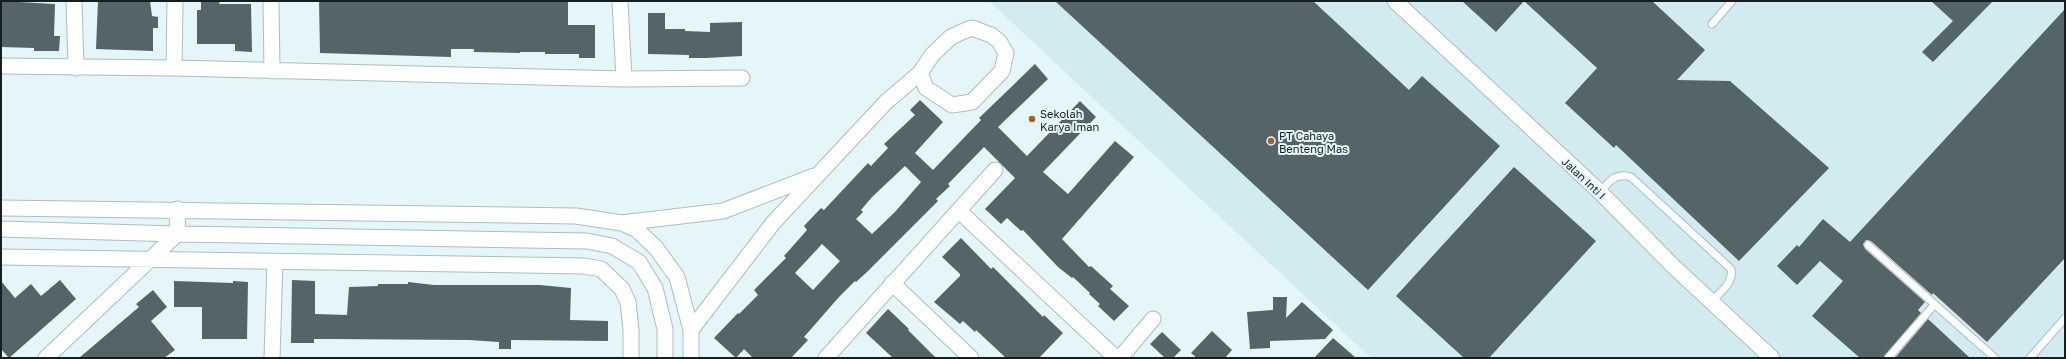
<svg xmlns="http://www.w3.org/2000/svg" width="2066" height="359" viewBox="0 0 2066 359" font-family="'Golos Text',sans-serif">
  <rect width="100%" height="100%" fill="#e5f6fa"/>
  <path fill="#d1ebf0" d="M989,1H2065V358H1371Z"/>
  <path fill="#556467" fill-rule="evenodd" d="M1,1L55,4L54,36H60L59,51H34V48L1,47Z
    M98,1H150L152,16L158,17V28H153V51L96,49Z
    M201,1H220L219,4H251L252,52L235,51V44H197V10H201Z
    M319,1H568V25H595V58H579V54H545V52H520V53L474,52V49H451V57L320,53Z
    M1055,1H1313L1409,90L1422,76L1500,146L1368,290Z
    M1462,1H1652L1705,50L1677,80L1730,81L1829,168L1739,261L1616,145L1614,148L1565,103L1597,68L1524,1L1496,32Z
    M1931,1H1993L1933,62L1922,52L1953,21Z
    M2065,9V258L1987,342L1933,293L1932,295L1871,241L1866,240L1863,244L1865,249L1925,302L1918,310L1921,313L1883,358H1860L1812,316L1843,281L1820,261L1797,285L1777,266L1797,245L1799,247L1823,219L1850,242Z
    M648,13H665V29H685V31L710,32V23L742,22V56L706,58H689V55L648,54Z
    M1035,64L1048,79L998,127L1027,156L1080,101L1096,117L1043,172L1068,194L1115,141L1134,157L1062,239L1089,267L1091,266L1113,286L1110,289L1129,306L1114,321L1098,306L1100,304L1089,294L1090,293L1073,277L1072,278L1058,267L1023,230L1021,231L1007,218L1001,224L985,209L1015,178L984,147L948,184L950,186L936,199L938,201L867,272L856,282L855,281L839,297L804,337L808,340L791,358H753L744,349L736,358L714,338L738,313L739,314L758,295L754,290L786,258L784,256L807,230L804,226L821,208L824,210L868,163L871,166L888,148L884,144L915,115L910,110L920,100L943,122L915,153L933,170L981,120L979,118ZM905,166L921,182L895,212L872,234L856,219L863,212L861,210L872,197ZM822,244L840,261L813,290L795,273Z
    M1514,167L1596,241L1489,358H1464L1396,296Z
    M961,238L991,269L993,267L1043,317L1044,315L1063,333L1039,358H1006L976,330L975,332L963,321L960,324L934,302L960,276V274L942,257Z
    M60,280L76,299L9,358L1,349V281L15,298L31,284L41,296Z
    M292,280L315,281V314L347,315L349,287L378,286V284H408V282L434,285H540L571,288L570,320L608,321V341L511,340V349H499V342L469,340L330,339H314V343H291Z
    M174,281L233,283V281L248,282L247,339H202V307H174Z
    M153,290L167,307L151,321L175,350L164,358H79L139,307L136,304Z
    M1273,297H1287L1286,318L1302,302L1333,330L1325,339L1270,341V348L1250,349L1247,312L1273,310Z
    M888,309L909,329L908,330L936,358H893L866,333Z
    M1928,319L1970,358H1895Z
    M1212,331L1232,350L1225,358H1197L1191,353Z
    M1162,332L1181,350L1173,358H1165L1150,344Z
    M1333,338L1356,358H1314Z"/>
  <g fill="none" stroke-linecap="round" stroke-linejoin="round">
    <defs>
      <path id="lane" d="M1712,24L1732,1
        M1600,192C1609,182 1615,172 1631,177L1731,269C1734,283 1720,292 1711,302
        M1868,245L1995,358
        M1888,358L1934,305
        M2030,358L2065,318"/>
      <path id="street" d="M74,1L76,68
        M271,1L272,71
        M620,1L624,79
        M1395,1L1600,192L1673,266L1772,358
        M1,66L174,68L624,79L742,78
        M174,68L175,1
        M1,208L576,216L622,223L637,230L656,248L677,277L691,330V358
        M959,211L1116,358
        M622,223L723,211L814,176
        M1,229L177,234L587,241L612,246L639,262L655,288L665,329V358
        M1,257L584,266L601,269L622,289L628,302L631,330V358
        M892,283L971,358
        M691,330L773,223L886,102L920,73L932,55L951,37L964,31L972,28L991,35L999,41L1006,53L1002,71L972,102L952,105L926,88L920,73
        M46,358L177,234L178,209
        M272,358L275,262
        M826,358L995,170
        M1120,358L1153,319"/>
    </defs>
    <use href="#lane" stroke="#acbdc0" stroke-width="9"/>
    <use href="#street" stroke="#acbdc0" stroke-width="17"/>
    <use href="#lane" stroke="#fff" stroke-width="7"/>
    <use href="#street" stroke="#fff" stroke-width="15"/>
  </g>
  <g fill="#a06228" stroke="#e5f6fa" stroke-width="1.5">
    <circle cx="1032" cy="119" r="4"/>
    <circle cx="1271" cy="141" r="4"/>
  </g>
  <g text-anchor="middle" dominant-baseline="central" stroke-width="4" stroke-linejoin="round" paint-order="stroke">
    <g font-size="11" fill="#181e20" stroke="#e5f6fa" text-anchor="start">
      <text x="1040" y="113">Sekolah<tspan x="1040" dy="13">Karya Iman</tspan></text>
      <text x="1279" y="135">PT Cahaya<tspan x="1279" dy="13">Benteng Mas</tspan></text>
    </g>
    <g font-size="11" fill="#181e20" stroke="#e5f6fa">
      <text transform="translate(1584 178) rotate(43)">Jalan Inti I</text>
    </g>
  </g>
  <rect width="2066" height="359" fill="none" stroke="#181e20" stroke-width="4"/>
</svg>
